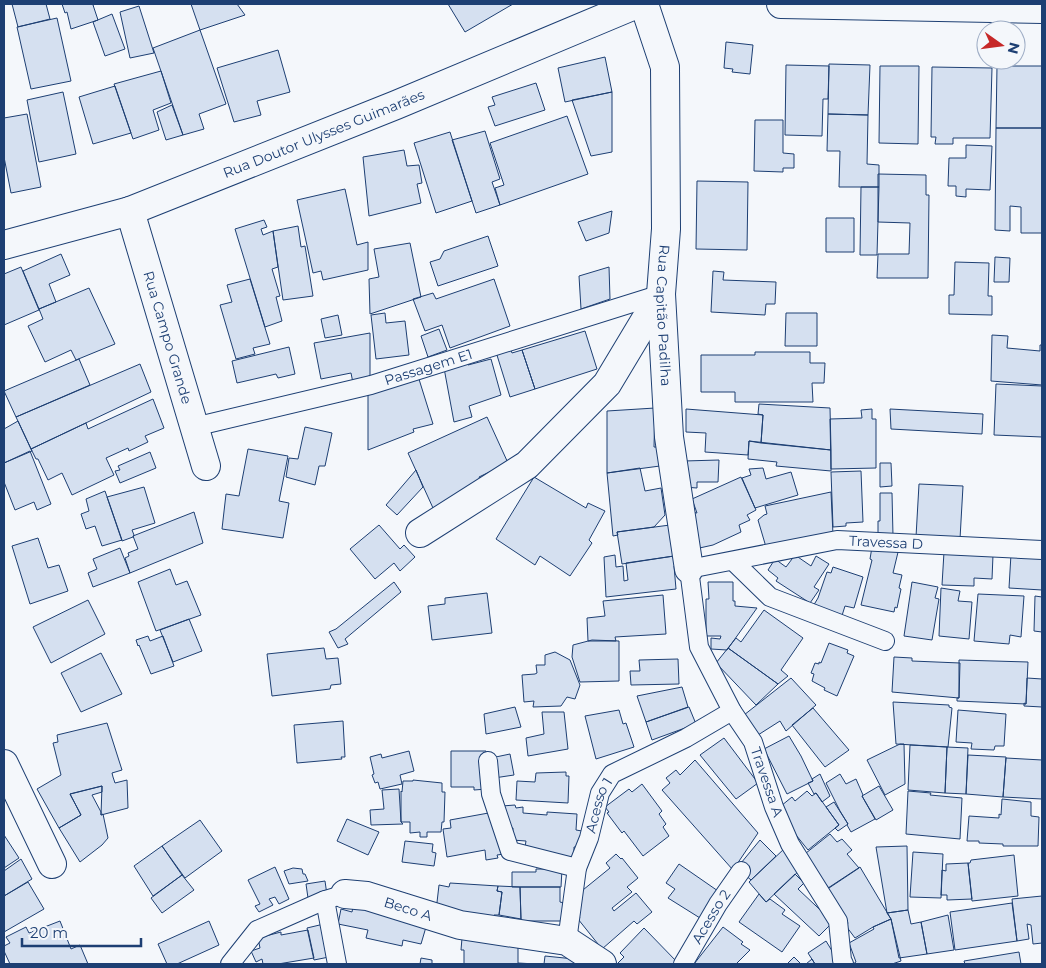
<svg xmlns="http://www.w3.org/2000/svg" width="1046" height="968" viewBox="0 0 1046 968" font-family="Montserrat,sans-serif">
  <rect width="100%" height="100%" fill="#f4f7fb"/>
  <path fill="#d5e0f0" stroke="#1d3f73" d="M12,4H46L50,19L18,27Z
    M62,4H96L93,5L98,20L71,29L67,12L65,13Z
    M191,4H237L245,15L200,30Z
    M448,4H513L465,32Z
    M139,6L154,53L130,58L120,12Z
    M112,14L125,49L105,56L93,22Z
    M57,18L71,81L31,89L17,27Z
    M200,30L226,104L199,114L204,129L183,135L153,48Z
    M726,42L753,45L750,74L732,72L733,69L724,68Z
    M278,50L290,92L257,101L261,115L234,122L217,68Z
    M605,57L612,92L565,102L558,68Z
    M829,64L870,65L868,115L828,114Z
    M786,65L829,66L828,99H823L822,136L785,135Z
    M880,66H919L918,144L879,143Z
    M997,66H1042V128H996Z
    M932,67L992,68L990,138H953V144H935L936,137H931Z
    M161,71L171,103L153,110L159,130L133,139L114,84Z
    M536,83L545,110L495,126L488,107L495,105L492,97Z
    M115,86L131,133L93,144L79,97Z
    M63,92L76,154L39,162L27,100Z
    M612,92V152L591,156L572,100Z
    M172,105L183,135L166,140L157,112Z
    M27,114L41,187L11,193L4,157V118Z
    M828,114L868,115L867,164L879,165V187H839L840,151H827Z
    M567,116L588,174L500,205L495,188L504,185L490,143Z
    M755,120H783V153L794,154V168H783V172L754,171Z
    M996,128H1042V233H1021V207L1010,206V231L995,230Z
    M485,131L500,179L492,182L500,205L476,213L452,140Z
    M450,132L472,201L436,213L414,143Z
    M966,145L992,146L990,190L966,189V197L956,196V186H948L949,158H966Z
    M404,150L407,166L419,165L422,183L417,184L421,203L369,216L363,157Z
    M878,174L926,175V195H929L928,278H877L878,254H909L910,223L878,222Z
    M697,181L748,182L747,250L696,249Z
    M861,187H879L877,255H860Z
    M345,189L357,245L368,242V270L323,280L321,271L313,273L297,200Z
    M612,211L609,233L586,241L578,222Z
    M826,218H854V252H826Z
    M264,220L267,227L261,229L263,235L273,231L278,267L272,269L280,296L276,297L282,321L265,327L235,229Z
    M298,226L301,247L305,246L313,296L283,300L273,231Z
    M488,236L498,266L438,286L430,262L440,259L444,251Z
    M410,243L421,297L370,314L369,279L379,277L374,249Z
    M61,254L70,275L49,284L56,302L39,309L23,271Z
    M995,257L1010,258L1009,282H994Z
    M955,262L989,263L988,296H992V315L949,314V295H954Z
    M21,267L39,310L4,325V274Z
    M609,267L610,299L581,309L579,276Z
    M713,271L724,272L723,280L776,282L775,304H766L765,315L711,312Z
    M250,279L270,344L253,348L255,354L236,359L220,305L232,302L227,285Z
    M494,279L510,326L450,348L442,325L425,331L413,299L433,293L436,299Z
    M89,288L115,344L76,360L71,350L45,362L28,326L43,319L39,309Z
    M385,313L386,323L405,321L409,355L376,359L371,315Z
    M786,313H817V346H785Z
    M338,315L342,335L325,338L321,319Z
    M439,329L447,350L428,357L421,336Z
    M585,331L597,369L535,389L522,350Z
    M370,333V379L353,383L351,373L321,379L314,343Z
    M992,335L1008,336L1007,348L1040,351V345H1042V385L991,381Z
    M289,347L295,374L278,378L276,374L237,383L232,361Z
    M510,348L512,353L522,350L535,389L510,397L496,352Z
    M755,352H810V363H825L824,383H812L813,402H735V392H701V355H755Z
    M79,359L90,385L16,417L4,391Z
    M491,359L501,395L469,406L472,417L454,422L444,368L467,361L468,365Z
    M140,364L151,392L31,449L16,417Z
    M418,376L433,424L413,429L414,432L368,450V392Z
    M996,384L1042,386V437L994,435Z
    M153,399L164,428L145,436L148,442L129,451L128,448L106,458L114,475L72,495L62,473L48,480L38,459H36L31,449L86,423L88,429Z
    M759,404L830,408L831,450L761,443L763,415L758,414Z
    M655,408L654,447H658L660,466L607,473V411Z
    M686,409L763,415L761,443L749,441L748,455L705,452L706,433L686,432Z
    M872,409V419H876V468L831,469L830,419L862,418L861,410Z
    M890,409L983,414L982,434L891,429Z
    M487,417L508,463L479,477L483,485L433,508L408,453Z
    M18,421L32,451L4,463V429Z
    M305,427L332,433L325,466H319L315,485L286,477L289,458L298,459Z
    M749,441L831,450V471L776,466L777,462L748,459Z
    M248,449L288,456L279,501L289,503L283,538L222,529L226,494L239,496Z
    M30,451L51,504L37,510L34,502L15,510L4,482V463Z
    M150,452L156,468L120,483L115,471L120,470L118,466Z
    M719,460L718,482H697V488L684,487V461Z
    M880,463H891L892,486L880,487Z
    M640,468L645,491L661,488L665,515L654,527L617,532L618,535L613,536L607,473Z
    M763,468L766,479L791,472L798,495L755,508L742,478L751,475L749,469Z
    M416,470L423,487L397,515L386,505Z
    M861,471L863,522L846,523V526L833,527L831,472Z
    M534,477L586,508L588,503L605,511L589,540L592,543L570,576L540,556L535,565L496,539Z
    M741,477L756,510L747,515L750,520L739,525L741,532L713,545L695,549L690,512L697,513L692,499Z
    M919,484L963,486L960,539L916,537Z
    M144,487L155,523L132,530L134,535L133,537L122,541L107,497Z
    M105,491L122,540L102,546L95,526L86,529L81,514L89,511L86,499Z
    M831,492L833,535L766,547L758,520L764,515L767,514L765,506Z
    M880,493H892L893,536H878V521H880Z
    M194,512L203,543L130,573L125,558L129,556L128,553L138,549L133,536Z
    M379,525L400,549L404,545L415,557L400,571L394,563L375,579L350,549Z
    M670,525L674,556L622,564L617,532Z
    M38,538L48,568L59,565L68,591L30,604L12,546Z
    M872,547L899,548L893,573L902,575L899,588L901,589L897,608L895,607L894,612L861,605L872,560L870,559Z
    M120,548L130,573L93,587L88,573L97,569L93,559Z
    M944,552L993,555L992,579L974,578V586L942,585Z
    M1011,554L1042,556V590L1009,588Z
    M615,555L616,567L623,566L624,581L628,580L626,563L674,556L682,566H674L676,589L606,597L604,557Z
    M795,555L811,566L816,556L829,564L814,587L819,590L810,603L776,581L778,578L768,570L775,559L786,567Z
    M833,567L863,577L854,608L845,606L840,622L812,608L818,598L827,572L831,573Z
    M170,569L176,585L187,581L201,615L156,631L138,582Z
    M394,582L401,592L345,639L348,644L338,648L329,632L336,629Z
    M708,582H733V601H735V606L757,608L727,650L711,649V638L720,639L721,636H706V599H709Z
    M912,582L938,587L935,598L939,599L932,640L904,636Z
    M941,588L960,591L958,601L972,602L969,639L939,636Z
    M487,593L492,633L432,640L428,606L445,604V598Z
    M978,594L1024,596L1021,637L1010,635L1009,644L974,641Z
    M663,595L666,634L615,637L616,641H588L587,618L605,616L603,601Z
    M1035,596L1042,597V632L1034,631Z
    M88,600L105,634L51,663L33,627Z
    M764,610L803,638L781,670L788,676L778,684L728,648L736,638L741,642Z
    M189,619L202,651L173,662L160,630Z
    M148,636L150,641L163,636L174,666L151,674L139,645L138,646L136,640Z
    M592,640L619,641V681L580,682L572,657L573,645Z
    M829,643L848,650L847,653L854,656L837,696L824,690L825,688L812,681L814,674L811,673L815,663L819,664V662L821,663Z
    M324,648L326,659L338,658L341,684L331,685L330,689L272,696L267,654Z
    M728,648L778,684L756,705L716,663Z
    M555,652L570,660L580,685L575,699L567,697L561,706L533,707L534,701L524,702L522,675L535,674L537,673L536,665H545V655Z
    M101,653L122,694L81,712L61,673Z
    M894,657L912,658V661L960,663L959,698L892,692Z
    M678,659L679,684L631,685L630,671H640L639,660Z
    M959,660L1028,662L1026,704L957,701V698H959Z
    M791,678L816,705L786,731L780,721L758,735L744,715Z
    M1027,678L1042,679V707L1024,706V703L1026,704Z
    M682,687L688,707L646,722L637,696Z
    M893,702L949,705V707L952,708L948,747L896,744Z
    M515,707L521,727L486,734L484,714Z
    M689,707L696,724L652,740L646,722Z
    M813,708L849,750L825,767L792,725Z
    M619,710L623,724L626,723L634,747L596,759L585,716Z
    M958,710L1006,714L1004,746H995L994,750L971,749L972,743L956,742Z
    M542,712H564L568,749L528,756L526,738L544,734Z
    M343,721L345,757H341L342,759L297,763L294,725Z
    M107,723L122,770L112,773L113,777L115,783L127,780L128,808L101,815L102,786L70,794L81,815L59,828L37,789L61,775L53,743L58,742L57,735Z
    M789,736L801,756L813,781L787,794L764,749Z
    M724,738L758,783L736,799L700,755Z
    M900,744H904L905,784L885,795L867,760Z
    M910,745L947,747L945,793L908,790Z
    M947,747L968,748L966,794L945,793Z
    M409,751L414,771L400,775L402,784L380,789L378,782L375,783L372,775L374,774L370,757L381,754L382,758Z
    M451,751H486L487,789L474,790V787H451Z
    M510,754L514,775L494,778L491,758Z
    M968,755L1006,757L1003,797L966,794Z
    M1006,758L1042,760V799L1003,797Z
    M695,760L758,833L733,870L662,790L670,783L666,778L676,770L680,775Z
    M566,772V776H569L568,803L516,800L517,781L535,782L536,773Z
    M820,774L830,796L822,802L816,793L814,794L808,783L813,781L812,779Z
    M840,774L846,784L856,779L863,795L862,796L875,819L851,832L847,825L848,824L840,811L826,783Z
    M413,780L442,783V792H445L444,822H442L441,832H427V837H420V832L410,833V822H401V791L402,792L403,781H413Z
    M642,784L662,811L659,814L666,824L663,827L669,836L643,856L624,831L622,833L607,813L609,812L605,807L629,789L632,792Z
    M102,786V792L92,795L101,812V815L103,814L108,838L102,845L80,862L59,828L81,815L70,794Z
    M879,786L893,810L876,820L862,796Z
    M399,789L401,822L403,824L371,825L370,810L384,809L382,790Z
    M807,791L812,796L816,793L839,825L808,850L776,810L792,797L795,801Z
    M908,791L931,793L930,795L962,798L960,839L906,834Z
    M1002,799L1031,802V816L1039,817L1038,846H1003V844L979,843V841H967L969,816L999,818V814L1001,815Z
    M834,802L848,824L838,831L835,828L839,825L826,807Z
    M515,805L516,808L523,807V813L547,815V812L577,814L576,830L582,831L580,847H574V857L524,853L526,841L512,840L513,828H506L502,806Z
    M494,812L504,854L497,855L498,858L486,860L485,850L447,857L443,829L451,828L450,820Z
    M347,819L379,832L368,855L337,841Z
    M200,820L222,851L185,878L162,846Z
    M830,834L837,842L842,839L852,850L847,854L859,868L829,888L801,857Z
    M4,835L19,858L4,868Z
    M760,840L776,856L751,880L744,874L741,863Z
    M405,841L433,844L432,852L436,853L434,866L402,862Z
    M162,846L182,875L153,896L134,866Z
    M907,846L908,910L887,913L876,847Z
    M785,848L802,868L766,902L749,882Z
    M913,852L943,854L941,898L910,897Z
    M616,854L621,859L622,858L638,878L627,887L632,892L612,908L614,911L636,893L652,912L637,924L634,921L602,949L578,919L580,918L572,907L582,900L578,894L610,868L606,863Z
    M1014,855L1018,896L972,901L968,863H970L971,860Z
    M21,859L32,879L4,896V871Z
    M968,863L972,899L947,900V895H941L942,870L946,871V864Z
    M679,864L718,891L700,918L668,898L675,889L666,883Z
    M275,867L289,899L279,904L275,897L269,899L273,905L259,912L255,906L260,904L248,880Z
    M860,867L891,919L873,927L855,938L846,926L848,923L825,890Z
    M293,868L302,869L303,874H305L308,881L289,884L284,871Z
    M536,869H562L561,887H512V872H536Z
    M795,874L804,883L798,889L833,922L819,936L774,894Z
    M182,875L194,890L162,913L151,898Z
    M325,881L327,895L308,898L306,884Z
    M28,882L44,909L4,932V896Z
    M450,883L498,886L497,891L502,892L499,915H494L495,917L436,911L439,885L449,887Z
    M498,886L520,887L521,919L499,915L502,892L497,891Z
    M520,887H560V902L568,904L567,921H521Z
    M759,894L766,902L770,899L785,910L782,914L800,926L782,952L739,922Z
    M1042,896V943L1033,944L1031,925L1027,924L1029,939L1017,941L1012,899Z
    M354,902L426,927L421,944L403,940L402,946L366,938L368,930L338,924L341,909L352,912Z
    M1012,903L1017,941L955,950L950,912Z
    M908,910L911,924L921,922L927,954L899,958L891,919L887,913Z
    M948,915L954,950L927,954L921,922Z
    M891,919L901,961L892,964H853L856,962L849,943L874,929L873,927Z
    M60,921L71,949L80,945L88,964H10L4,951V946L10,943L6,937L26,927L29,933Z
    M209,921L219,945L177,964H167L158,944Z
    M328,923L334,956L314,960L307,928Z
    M723,927L743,942L741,944L750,950L736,964H694Z
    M644,928L678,963L677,964H617L624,957L620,953Z
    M308,930L314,958L278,964H263L262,959L256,962L251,951L260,948L258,938L281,932V935Z
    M462,938L518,940V963L536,964H464V950H461Z
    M826,941L840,964H815L808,953Z
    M1019,952L1021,964H965L964,961Z
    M545,956L584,960L585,964H544Z
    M794,957L801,964H787Z
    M421,958L432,960V964H420Z
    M812,959L815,964H806Z"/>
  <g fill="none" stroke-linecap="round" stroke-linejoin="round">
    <defs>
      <g id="lane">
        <path id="s1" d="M194,427L371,385L661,294"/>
        <path d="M733,561L770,597L885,641"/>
        <path d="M488,761L491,794L510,851L577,868"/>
        <path d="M325,900L337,964"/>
        <path id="s2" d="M567,941L577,868L589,838L600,793L612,774L686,738L732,711"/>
        <path d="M230,964L257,930L325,900L345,894"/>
        <path id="s3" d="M683,964L718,904L741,871"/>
        <path id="s4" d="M844,964L842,960L838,921L790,844L774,807L753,742L732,711L699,647L689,569L837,540L1042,550"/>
      </g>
      <g id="street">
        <path id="s5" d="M644,4L665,67L666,229L661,294L669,437L689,569"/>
        <path d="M781,4L1042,9"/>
        <path id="s6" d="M130,211L206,466"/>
        <path id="s7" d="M4,245L130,211L396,105L637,4"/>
        <path d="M420,533L527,465L607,384L661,294"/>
        <path d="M4,764L52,864"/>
        <path id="s8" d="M345,894L367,896L460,925L567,941L602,964"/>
      </g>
    </defs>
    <use href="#lane" stroke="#1d3f73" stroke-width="20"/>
    <use href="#street" stroke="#1d3f73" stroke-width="30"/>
    <use href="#lane" stroke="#f4f7fb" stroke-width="18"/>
    <use href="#street" stroke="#f4f7fb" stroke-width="28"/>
  </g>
  <g text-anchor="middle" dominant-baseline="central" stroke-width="4" stroke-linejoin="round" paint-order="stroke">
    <g font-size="14" fill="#1d3f73" stroke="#f4f7fb">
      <text stroke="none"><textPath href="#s7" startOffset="339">Rua Doutor Ulysses Guimarães</textPath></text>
      <text stroke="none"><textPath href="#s5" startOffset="315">Rua Capitão Padilha</textPath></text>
      <text stroke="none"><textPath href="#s6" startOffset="132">Rua Campo Grande</textPath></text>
      <text stroke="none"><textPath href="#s1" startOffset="242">Passagem E1</textPath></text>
      <text stroke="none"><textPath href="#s4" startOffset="631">Travessa D</textPath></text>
      <text transform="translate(767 782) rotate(71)">Travessa A</text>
      <text stroke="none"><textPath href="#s2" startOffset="140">Acesso 1</textPath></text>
      <text stroke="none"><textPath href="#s8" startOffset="65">Beco A</textPath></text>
      <text stroke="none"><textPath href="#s3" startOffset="55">Acesso 2</textPath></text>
    </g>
  </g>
  <rect width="1046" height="968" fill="none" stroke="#1d3f73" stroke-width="10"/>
  <g transform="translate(1001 45) rotate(104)"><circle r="24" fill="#f4f7fb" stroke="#9eadc5"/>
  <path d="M0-4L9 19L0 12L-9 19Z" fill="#c62828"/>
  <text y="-8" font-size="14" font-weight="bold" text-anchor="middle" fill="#1d3f73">N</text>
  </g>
  <path d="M22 938v8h119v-8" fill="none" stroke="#1d3f73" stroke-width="2.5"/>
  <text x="30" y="938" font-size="15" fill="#1d3f73" stroke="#f4f7fb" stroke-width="4" paint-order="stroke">20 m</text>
</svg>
